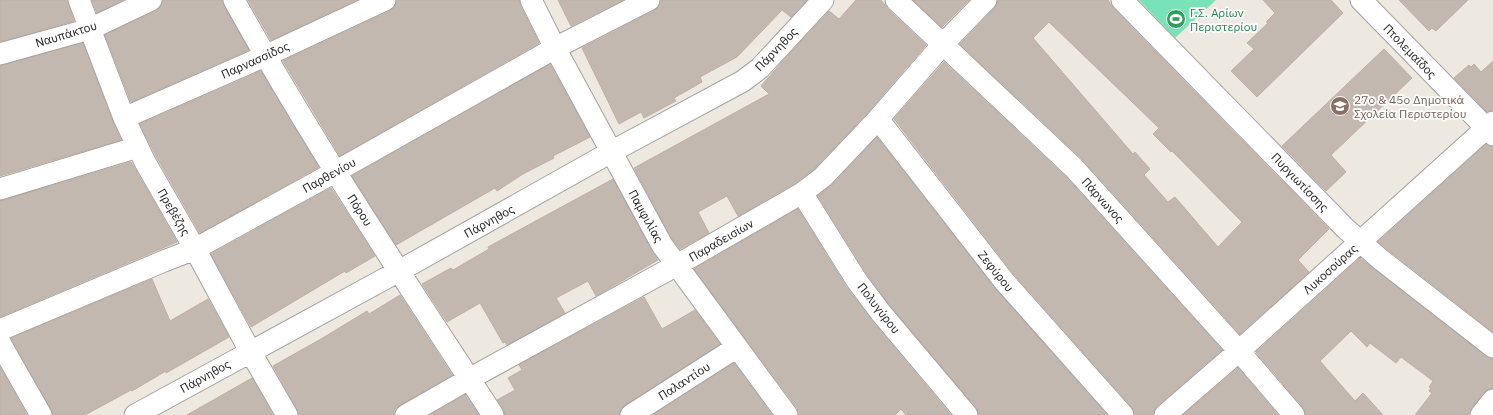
<svg xmlns="http://www.w3.org/2000/svg" width="1493" height="415" viewBox="0 0 1493 415" font-family="'IBM Plex Sans',sans-serif">
  <rect width="100%" height="100%" fill="#eee9e0"/>
  <path fill="#79e2b9" d="M1139,0H1216L1175,38Z"/>
  <path fill="#c2b8b0" stroke="#c0afa2" fill-rule="evenodd" d="M0,0H67L74,21L0,42Z
    M92,0H123L97,13Z
    M163,0H222L224,6L249,50L131,102L105,35L156,11L161,6Z
    M248,0H357L271,40Z
    M397,0H519L520,5L539,43L340,156L283,61L390,11L395,7Z
    M558,0H623L571,26Z
    M661,0H807L791,17L782,10L737,57L700,77L702,82L674,98L676,101L644,118L641,112L619,124L582,48L654,11L659,6Z
    M856,0H881L888,9L926,45L869,111L815,168L795,183L738,216L727,196L698,212L709,233L680,249L672,239L634,168L769,94L761,86L789,54L829,11L839,19Z
    M913,0H969L942,27Z
    M998,0H1108L1113,8L1329,229L1298,260L1309,272L1240,334L1083,160L960,44L995,8ZM1049,22L1159,128L1153,134L1171,152L1172,151L1242,222L1218,247L1175,197L1168,202L1144,175L1150,169L1135,152L1133,154L1033,38Z
    M1263,0H1331L1343,13L1257,97L1231,71L1254,49L1247,43L1268,23L1266,22L1275,13Z
    M1399,0H1468L1436,31L1432,28L1429,31Z
    M83,43L113,122L121,140L0,176V66Z
    M1384,49L1412,78L1331,155L1346,172L1326,191L1282,146Z
    M1493,61V110L1487,112L1454,78L1469,65L1471,67L1474,64L1481,72Z
    M944,62L1065,176L1222,350L1157,406L1154,411L1153,415H1135L1132,407L1013,273L894,119Z
    M550,64L590,137L553,156L554,158L523,174L497,191L495,188L396,245L352,176Z
    M261,71L319,167L200,233L156,156L140,124Z
    M877,137L995,288L1107,415H979L976,407L890,306L867,274L818,196L832,185Z
    M1486,144L1493,147V332L1378,242Z
    M131,162L177,242L0,317V201Z
    M613,179L652,251L658,260L596,296L588,281L556,298L565,313L507,345L505,342L503,343L480,303L447,322L422,284L451,268L453,270L489,249L488,247Z
    M331,188L375,256L346,273L345,271L251,327L211,254Z
    M798,209L847,288L872,321L951,415H906L901,409L895,415H799L797,408L694,269Z
    M1360,258L1486,356L1493,359V388L1488,389L1484,392L1472,408L1469,415H1415L1432,393L1429,391L1431,388L1429,387L1433,381L1401,357L1396,363L1370,343L1367,347L1351,331L1320,361L1355,401L1363,393L1383,415H1306L1303,407L1256,352Z
    M152,279L170,321L208,299L229,337L166,373V371L132,391L131,390L85,415H53L51,409L11,338Z
    M400,295L452,375L400,405L395,409L394,415H299L297,409L273,366L321,339L367,311L369,314Z
    M644,297L662,329L695,310L720,344L625,405L621,409L619,415H505L503,408L497,400L515,390L508,378L522,370L519,365Z
    M734,363L772,415H653Z
    M0,367L27,415H0Z
    M1238,368L1278,415H1183Z
    M252,378L273,415H187Z
    M465,395L479,415H430Z"/>
  <g fill="none" stroke-linecap="round" stroke-linejoin="round">
    <defs>
      <path id="street" d="M79,0L124,118L145,162L195,249L250,351L287,415
        M234,0C313,143 404,279 493,415
        M531,0L555,48L662,245L787,415
        M896,0L1074,168L1239,351L1294,415
        M1122,0L1345,228L1380,259L1493,347
        M1361,0L1493,135
        M0,54L90,29L151,0
        M124,118L265,56L385,0
        M878,119L1004,281L1123,415
        M0,189L138,147
        M802,193L857,281L881,313L967,415
        M0,330L164,261L195,249L335,172L555,48L649,0
        M0,343L41,415
        M135,415L399,271L611,152L743,81L760,68L823,0
        M406,415L469,379L677,265L802,193L823,177L878,119L944,43L986,0
        M631,415L737,347
        M1165,415L1239,351L1493,122
        M1481,415L1493,400"/>
    </defs>
    <use href="#street" stroke="#a2a2a2" stroke-width="23"/>
    <use href="#street" stroke="#fff" stroke-width="21"/>
  </g>
  <defs>
    <symbol id="stadium-disc" viewBox="-11 -11 22 22"><circle r="9.5" fill="#2e9e5b" stroke="#fff"/><path d="M0-5a6.5 5 0 1 0 0 10a6.5 5 0 1 0 0-10ZM-3.5-1.8h7v3.6h-7Z" fill="#fff"/></symbol>
    <symbol id="school-disc" viewBox="-11 -11 22 22"><circle r="9.5" fill="#8d6e63" stroke="#fff"/><path d="M0-5L7-2L0 1L-7-2ZM-4 1L0 2.5L4 1V4Q0 6-4 4Z" fill="#fff"/></symbol>
  </defs>
  <g fill-rule="evenodd">
    <use href="#stadium-disc" x="1165" y="8" width="22" height="22"/>
    <use href="#school-disc" x="1329" y="95" width="22" height="22"/>
  </g>
  <g text-anchor="middle" dominant-baseline="central" stroke-width="3.5" stroke-linejoin="round" paint-order="stroke">
    <g font-size="12" fill="#27864d" stroke="#fff" text-anchor="start">
      <text x="1190" y="12">Γ.Σ. Αρίων<tspan x="1190" dy="14">Περιστερίου</tspan></text>
    </g>
    <g font-size="12" fill="#1b1b1b" stroke="#fff">
      <text transform="translate(66 34) rotate(-17)">Ναυπάκτου</text>
      <text transform="translate(776 49) rotate(-46)">Πάρνηθος</text>
      <text transform="translate(1410 51) rotate(46)">Πτολεμαΐδος</text>
      <text transform="translate(255 60) rotate(-24)">Παρνασσίδος</text>
      <text transform="translate(329 175) rotate(-29)">Παρθενίου</text>
      <text transform="translate(1300 182) rotate(46)">Πυργιωτίσσης</text>
      <text transform="translate(1103 200) rotate(48)">Πάρνωνος</text>
      <text transform="translate(360 210) rotate(57)">Πόρου</text>
      <text transform="translate(174 212) rotate(60)">Πρεβέζης</text>
      <text transform="translate(646 216) rotate(61)">Παμφιλίας</text>
      <text transform="translate(489 221) rotate(-29)">Πάρνηθος</text>
      <text transform="translate(721 240) rotate(-30)">Παραδεισίων</text>
      <text transform="translate(1330 269) rotate(-42)">Λυκοσούρας</text>
      <text transform="translate(996 271) rotate(51)">Ζεφύρου</text>
      <text transform="translate(879 308) rotate(52)">Πολυγύρου</text>
      <text transform="translate(205 376) rotate(-29)">Πάρνηθος</text>
      <text transform="translate(684 381) rotate(-33)">Παλαντίου</text>
    </g>
    <g font-size="12" fill="#785e54" stroke="#fff" text-anchor="start">
      <text x="1354" y="99">27ο &amp; 45ο Δημοτικά<tspan x="1354" dy="14">Σχολεία Περιστερίου</tspan></text>
    </g>
  </g>
</svg>
